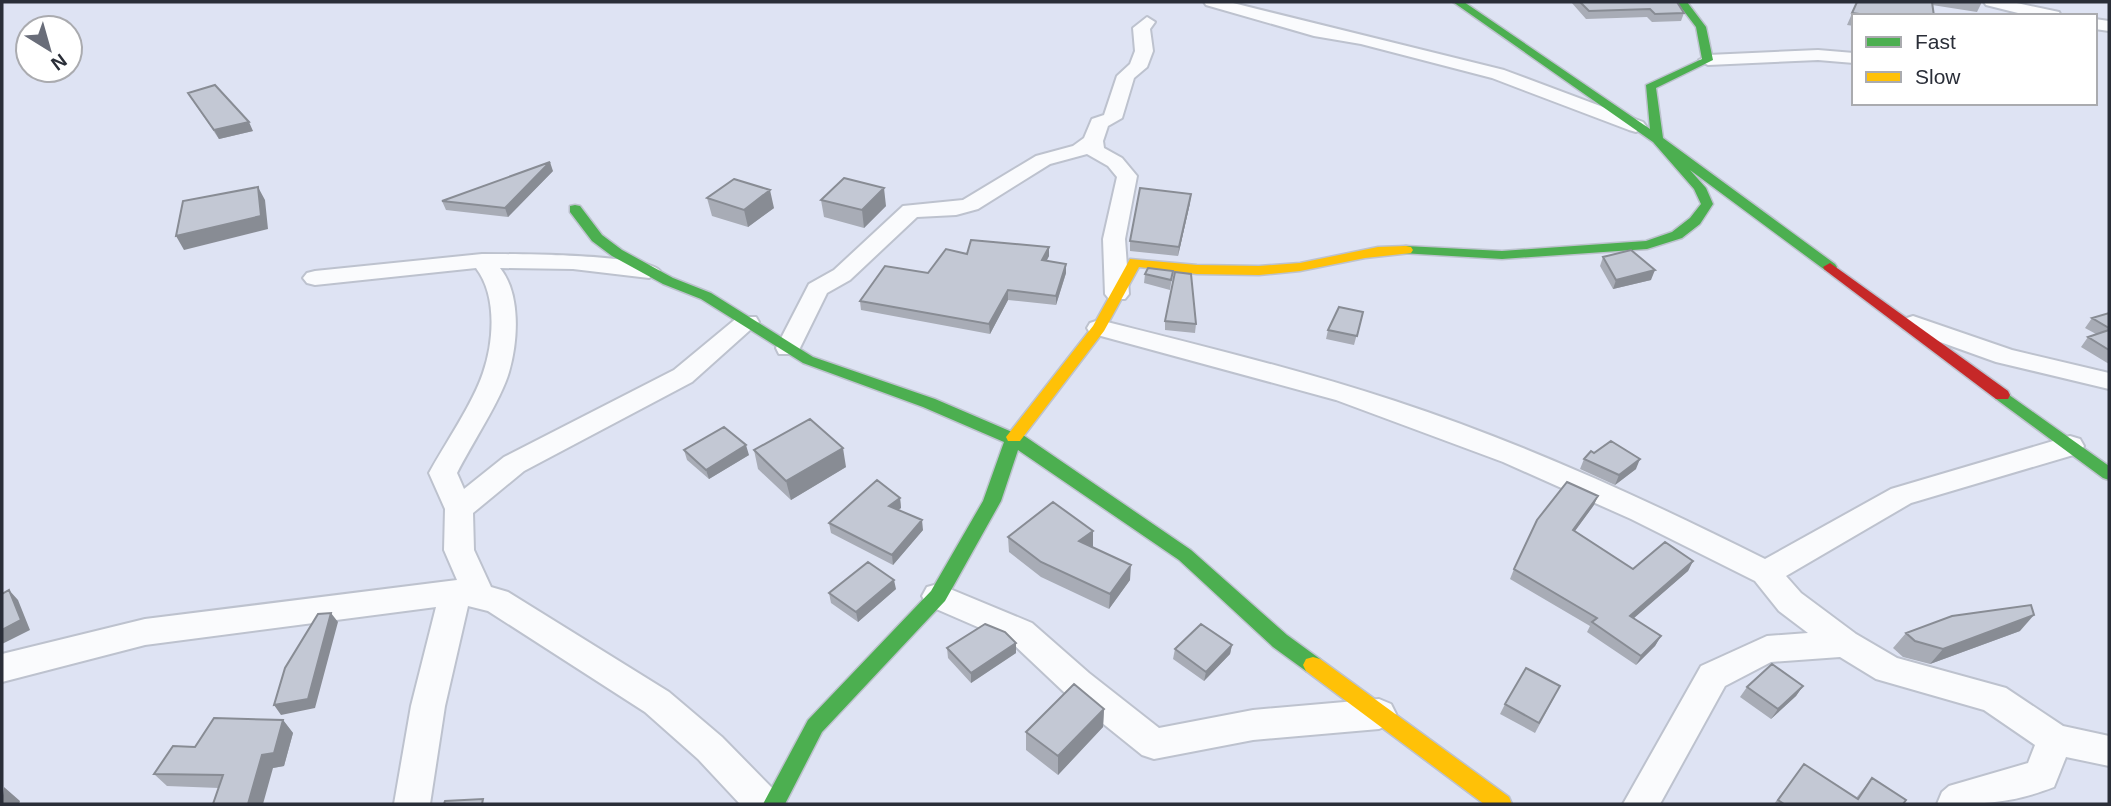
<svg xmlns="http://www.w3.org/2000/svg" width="2111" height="806" viewBox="0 0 2111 806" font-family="Helvetica,sans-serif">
  <rect width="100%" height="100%" fill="#dee3f3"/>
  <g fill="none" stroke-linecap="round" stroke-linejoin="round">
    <defs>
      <path id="street" d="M1204,2H1229L1504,70L1643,122L1646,126L1636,132L1629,130L1492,78L1361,44L1314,36L1206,5Z
        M1984,2H2012L2059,12L2061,16H2030L1986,5Z
        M1147,17L1155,22L1150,29L1153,51L1147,67L1134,78L1122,118L1108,126L1103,141L1104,148L1122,158L1137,176L1125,239L1129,294L1125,299H1109L1105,294L1103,239L1117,177L1108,166L1087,154L1050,164L978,209L956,215L917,217L850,280L827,293L797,354H779L776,348L809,284L834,270L903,206L963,200L1036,156L1073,146L1084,138L1092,119L1104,115L1117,76L1130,64L1135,51L1133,28Z
        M2095,19L2109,21V31L2095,29Z
        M1818,50L1854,53V63L1818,60L1708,65L1699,60L1708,55Z
        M482,254C509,254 648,254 660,271L649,278L573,269L500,268C521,294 518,341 509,372C501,400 471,445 457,473L464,489L504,457L674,370L738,317H756L759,322L692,382L524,471L473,513L474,550L491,587L508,592L669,692L722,737L776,792L781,804H740L698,759L645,712L488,611L468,606L445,706L430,804H394L411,706L436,607L145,645L2,682V654L145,619L457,580L444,550L445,509L429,473C445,444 473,403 483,373C494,341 497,295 476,268L315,285L307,283L303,278L307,273L315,271Z
        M1913,316L2012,350L2109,373V389L1996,362L1904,329L1901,324L1904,319Z
        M1099,320C1198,345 1298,369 1395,401C1523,443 1645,499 1765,559L1891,489L2070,436L2080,439L2084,446L2080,453L1911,503L1786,576L1801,593L1856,634L1897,658L2006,688L2063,726L2109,736V766L2066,757L2054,787C2010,804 1982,804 1937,804L1942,792L1949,786L2028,763L2035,745L1984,710L1876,679L1840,657L1771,662L1725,686L1660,804H1623L1701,666L1767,636L1808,633L1779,611L1755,581L1631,519L1503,462L1336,400L1090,333L1087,328L1090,323Z
        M938,584L1032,623L1089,673L1159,728L1253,710L1379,699L1391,704L1396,714L1391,724L1379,729L1253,740L1154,759L1142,755L1065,693L1010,641L927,605L922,596L927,587Z"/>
      <path id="fast" d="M1453,2H1464L1650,129L1646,85L1702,59L1696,27L1677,2H1687L1706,27L1713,60L1656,88L1663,138L1835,264L1837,267L1835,270H1825L1690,170L1706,188L1713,204L1700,224L1682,238L1647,249L1502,259L1401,253L1399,250L1401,247L1406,246L1502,251L1646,241L1672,232L1690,218L1701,204L1694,189L1653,142Z
        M575,205L580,206L602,235L622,250L673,278L711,293L813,357L935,399L1012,432L1020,433L1191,550L1287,635L1320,659L1323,665L1320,671L1313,673L1306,671L1273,647L1179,560L1018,450L1001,501L945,601L822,732L785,804H763L808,720L931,591L983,501L1004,442L923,407L803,363L701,299L663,284L612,256L592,241L570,212V206Z
        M2002,390L2109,466V480L2103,478L1996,399L1994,395L1996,391Z"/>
      <path id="slow" d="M1406,246L1411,247L1413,250L1411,253L1365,258L1300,271L1259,275L1197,274L1139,267L1104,331L1020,441H1008L1006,437L1093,326L1130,259L1197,265L1259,266L1300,263L1378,247Z
        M1313,657L1320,659L1509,797L1512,804H1484L1306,671L1303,665L1306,659Z"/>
      <path id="jam" d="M1830,263L2008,391L2010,395L2008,399H1996L1825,270L1823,267Z"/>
    </defs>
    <use href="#street" stroke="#bdc2ce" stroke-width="4"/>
    <use href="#fast" stroke="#bdc2ce" stroke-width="3"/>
    <use href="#slow" stroke="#bdc2ce" stroke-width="3"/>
    <use href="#jam" stroke="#bdc2ce" stroke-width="3"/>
    <use href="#street" fill="#fafbfd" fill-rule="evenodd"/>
    <use href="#fast" fill="#4caf50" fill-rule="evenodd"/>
    <use href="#slow" fill="#ffc107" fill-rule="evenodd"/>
    <use href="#jam" fill="#c62828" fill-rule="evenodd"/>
  </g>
  <path fill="#a8acb6" d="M1571,2H1677L1684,13L1681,21L1652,22L1647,17L1586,19Z
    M1857,2L1932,3V2H1981V4L1977,12L1932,5L1934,16H1854V26L1847,25Z
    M188,93L253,131L219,139L193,101Z
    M553,171L508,217L446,210L442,201Z
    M707,198L774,208L748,227L712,216Z
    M821,200L886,206L864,228L824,217Z
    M1190,203L1178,256L1130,251V241Z
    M1049,247V256L1047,260L1066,273L1056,305L1008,300L990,334L861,310L860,301L928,273L967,254Z
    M1603,257L1651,280L1613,289L1600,266Z
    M1173,271L1170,290L1144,283L1145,274Z
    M1363,312L1354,345L1326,339L1328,330Z
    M2109,313V364L2081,347L2088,337L2096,334L2085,328L2092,318Z
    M1165,321L1196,324L1195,333L1165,330Z
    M684,450L749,455L709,479L687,460Z
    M754,450L846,467L791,500L758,469Z
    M1594,453L1636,469L1615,485L1580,469L1584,459Z
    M900,498L901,508L898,510L923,530L893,565L831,533L829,523Z
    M1594,505L1575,531L1633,569L1693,561L1688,571L1633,618L1661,636L1655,646L1636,665L1587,632L1590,626L1510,579L1514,569Z
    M1093,531V546L1092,547L1130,580L1109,609L1041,577L1009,552L1008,537Z
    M896,589L858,622L831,603L829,593Z
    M2020,631L1930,664L1903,657L1893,648L1906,633Z
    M1016,643V653L971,683L948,658L947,648Z
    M1232,645L1230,654L1204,681L1173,659L1175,649Z
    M1803,686L1796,696L1771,719L1740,697L1747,687Z
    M1555,696L1535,733L1500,714L1505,704Z
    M1104,709L1103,727L1058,775L1026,750V732Z
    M283,720L293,733L284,766L273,768L219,788L167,786L154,774L195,747Z
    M1804,764L1856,798L1872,778L1903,804H1774Z"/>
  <path fill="#888c94" d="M249,122L253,131L219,139L214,130Z
    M550,162L553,171L508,217L505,208Z
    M258,187L265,200L268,229L184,250L176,236Z
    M884,188L886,206L864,228L862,210Z
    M770,190L774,208L748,227L744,210Z
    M1191,194L1190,203L1178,256L1179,247Z
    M1049,247V256L1042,269V260Z
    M1066,264V273L1056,305V296Z
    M1655,270L1651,280L1613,289L1616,280Z
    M1008,290V300L990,334L989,324Z
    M746,445L749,455L709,479L706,470Z
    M843,448L846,467L791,500L786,481Z
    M1640,459L1636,469L1615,485L1619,475Z
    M1598,496L1594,505L1569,539L1573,530Z
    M900,498L901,508L890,515L889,506Z
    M922,520L923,530L893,565L892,555Z
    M1093,531V546L1079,556V541Z
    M1693,561L1688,571L1625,626L1630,616Z
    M1131,565L1130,580L1109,609L1110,594Z
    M894,580L896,589L858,622L856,612Z
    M9,590L18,600L30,630L2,644V630Z
    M331,613L338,622L315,708L281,715L274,705Z
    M2034,615L2020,631L1930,664L1943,649Z
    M1661,636L1655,646L1636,665L1641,656Z
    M1016,643V653L971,683V673Z
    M1232,645L1230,654L1204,681L1206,672Z
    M1803,686L1796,696L1771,719L1778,709Z
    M1104,709L1103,727L1058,775V756Z
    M283,720L293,733L284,766L273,768L263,804H248L262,755Z
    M4,787L20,801L19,804H2Z"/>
  <path fill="#c3c8d4" stroke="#888c94" stroke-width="2" d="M1580,2H1677L1684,13L1655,14L1650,9L1589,11Z
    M1857,2H1932L1934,16H1874L1852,13Z
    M215,85L249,122L214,130L188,93Z
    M550,162L505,208L442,201Z
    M844,178L884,188L862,210L821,200Z
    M734,179L770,190L744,210L707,198Z
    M258,187L261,216L176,236L183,201Z
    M1140,188L1191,194L1179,247L1130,241Z
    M971,240L1049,247L1042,260L1066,264L1056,296L1008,290L989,324L860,301L885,266L928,273L946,249L967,254Z
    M1631,250L1655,270L1616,280L1603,257Z
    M1148,268L1173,271L1171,280L1145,274Z
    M1175,272L1191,274L1196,324L1165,321Z
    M1339,307L1363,312L1357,336L1328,330Z
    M2109,313V328L2092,318Z
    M2109,330V350L2088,337Z
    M810,419L843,448L786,481L754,450Z
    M724,427L746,445L706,470L684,450Z
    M1611,441L1640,459L1619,475L1584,459L1591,451L1594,453Z
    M877,480L900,498L889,506L922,520L892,555L829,523Z
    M1567,482L1598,496L1573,530L1633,569L1665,542L1693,561L1630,616L1661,636L1641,656L1592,622L1597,618L1514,569L1537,520Z
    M1053,502L1093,531L1079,541L1131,565L1110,594L1041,562L1008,537Z
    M868,562L894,580L856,612L829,593Z
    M9,590L21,620L2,630V594Z
    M2031,605L2034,615L1943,649L1915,641L1906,633L1952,616Z
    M331,613L308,699L274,705L285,668L318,614Z
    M985,624L1005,632L1016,643L971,673L947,648Z
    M1201,624L1232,645L1206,672L1175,649Z
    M1772,664L1803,686L1778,709L1747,687Z
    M1526,668L1560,686L1539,723L1505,704Z
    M1074,684L1104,709L1058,756L1026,732Z
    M214,718L283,720L274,753L262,755L248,804H213L223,775L154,774L173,746L195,747Z
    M1804,764L1858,799L1872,778L1906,800L1903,804H1784L1778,800Z
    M483,799L482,804H444L445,801Z"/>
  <rect width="2111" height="806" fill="none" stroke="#2a2e38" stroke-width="7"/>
  <rect x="1852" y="14" width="245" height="91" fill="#ffffff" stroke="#aaabaf" stroke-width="2"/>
  <rect x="1866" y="37" width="35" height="10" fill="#4caf50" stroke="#aaabaf" stroke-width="2"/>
  <text x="1915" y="49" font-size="21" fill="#2a2e38">Fast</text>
  <rect x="1866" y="72" width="35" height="10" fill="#ffc107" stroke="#aaabaf" stroke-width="2"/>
  <text x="1915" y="84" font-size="21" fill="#2a2e38">Slow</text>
  <g transform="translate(49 49) rotate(143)"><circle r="33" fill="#ffffff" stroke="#aaabaf" stroke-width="2"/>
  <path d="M0-5L12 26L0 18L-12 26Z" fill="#696d79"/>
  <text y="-10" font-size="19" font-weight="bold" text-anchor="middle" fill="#2a2e38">N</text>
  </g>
</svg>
